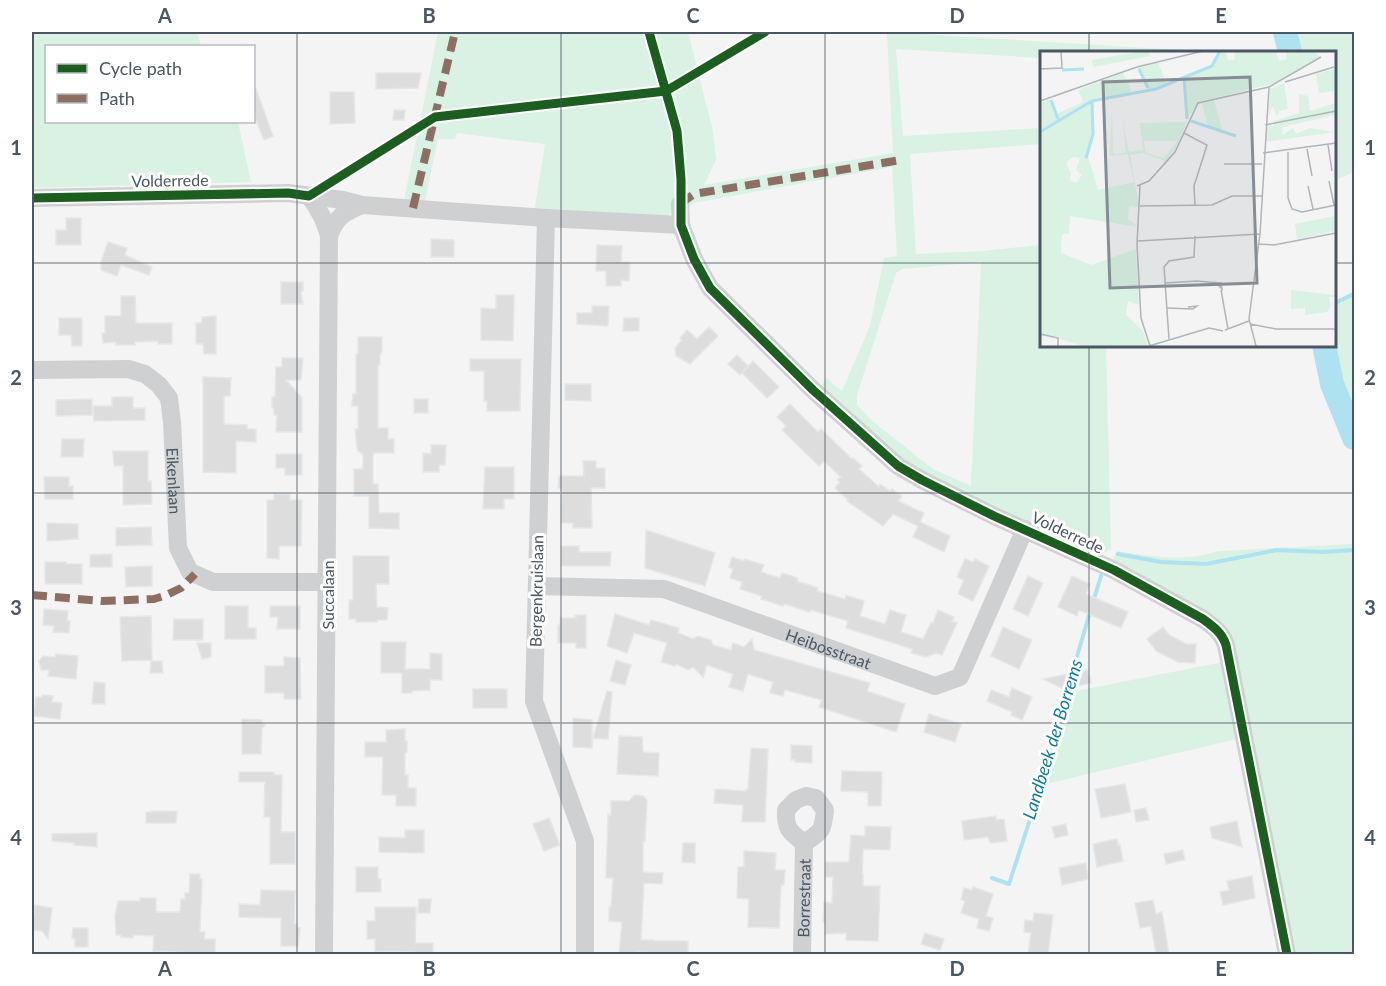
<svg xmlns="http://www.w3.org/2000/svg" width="1386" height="986" viewBox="0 0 1386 986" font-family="Lato,sans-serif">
  <rect width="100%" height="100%" fill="#f4f4f4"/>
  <path fill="#d9f2e3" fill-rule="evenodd" d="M32,32H197L201,46H46V122H238L251,182L32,188Z
    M438,32H688L713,131L716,160L704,185L893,153L887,32L1197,51V52H1041V58L896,49L903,136L1041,128V144L910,154L916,254L982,251L1041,245V345H1106L1111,549L1098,556L924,478L819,389L826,378L842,391L870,326L884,258L897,256L892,167L693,203L687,211L683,192C678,203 676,213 664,217L534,212L545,144L457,133L455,139H438L425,201L404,200ZM981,262L971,486L933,469L871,420L857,405V395L896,273L902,269Z
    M1290,32H1354V172L1334,181V52H1295Z
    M1354,291V428C1344,401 1332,374 1329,345H1334V301Z
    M1354,544V954H1293L1236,653L1113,562L1116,551C1152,556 1182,563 1218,551Z
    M1223,662L1237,739L1037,786L1066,693Z"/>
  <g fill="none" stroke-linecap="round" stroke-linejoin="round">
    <path stroke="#aee2f0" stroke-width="4" d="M1335,303L1354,294
      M1118,554L1161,562L1206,564L1277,550L1322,552L1354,550
      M1093,602L1101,576
      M1071,677L1090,612
      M992,878L1009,884L1032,813L1069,684"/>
    <path stroke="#aee2f0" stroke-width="24" d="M1285,32L1290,52
      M1324,345L1332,384L1354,438"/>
  </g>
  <path fill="#ddddde" stroke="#e5e6e7" stroke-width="1.5" d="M376,73H421L418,88L376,89Z
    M255,86L273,136L264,140L254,115V87Z
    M330,92H354L355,123L330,124Z
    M394,110H405L404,120H393Z
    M66,218H81V245H56V230H66Z
    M431,239L454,240V257H431Z
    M108,242L127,248L125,255L152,267L149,275L121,265L117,276L101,270V262Z
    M597,245L622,246L621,262H630L629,281L621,280V286H606V271H596Z
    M281,282H303V291L301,292L303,304H281Z
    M496,295H514L513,341L481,340V308L496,309Z
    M121,296H135L136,323H172V344H158V341L135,342V345H116V342L103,343L102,333H105V316H121Z
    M592,306H609L608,326L577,324V313H592Z
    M216,316V354H204L203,344H196V323H202V317Z
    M59,318H82V346H72L71,335H59Z
    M624,318H639V331H623Z
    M709,327L718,336L690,364L676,356L675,348L682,340L680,338L687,330L697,339Z
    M358,337H382V351L380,355V365H378V428H388V439H394V453H373V484H378L379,513H399V529L369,528V496H354V469H363V454L358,451L357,448L355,429H358V406H352L353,394H356V354H358Z
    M737,355L748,366L740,375L728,364Z
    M282,358H303L301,380H286L302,398V432H276L277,415H274V408H272V397H275L276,367H282Z
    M470,359H521L520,411H487V401H484V371H470Z
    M753,361L779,387L767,398L742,373Z
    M203,377L231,378L230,396H224V424L247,425V429H256V442L236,441V473L203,472Z
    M565,384H591V401L565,400Z
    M112,397H133V408H145V420L94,421L93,406H112Z
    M92,399V415L56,416V400Z
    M414,399H428V413H414Z
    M790,404L818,432L821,429L852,459L853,458L862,466L859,469L879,487L880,484L890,491L892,489L902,496L898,501L924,513L920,522L950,536L944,552L913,537L918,526L893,514L883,526L847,501L848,500L835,488L840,482L837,480L841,477L824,461L819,466L782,430L786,426L777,417Z
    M62,439H84L83,457H61Z
    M431,445H446L445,465H439V472H423V453L431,454Z
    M113,451H148V481H151L152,504L123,505V466H114Z
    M276,454H302V475H285V468H276Z
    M583,461H596V468H605V488H591L592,528H573V523H561L562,488H558L559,476H584Z
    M485,467H514V499H504V509H483Z
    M44,477H69V486H73V499H45Z
    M274,494H290V500H302L301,546H279V559L267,558V500H274Z
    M47,523L78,524V539L47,541Z
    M151,527L152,545L116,546V528Z
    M646,530L715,553L705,586L645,568Z
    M561,546H579V552H611L610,566H561Z
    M112,554V567H90V555Z
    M353,556H389V584H376L377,607L388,608L387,620H377V622H356V619H349V600H353Z
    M732,557L744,561L745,559L764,565L761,572L780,578L782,573L798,578L797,581L818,588L817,591L845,599L846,595L864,601L860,616L885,624L890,610L906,615L901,632L923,639L931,623H933L938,610L954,617L952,621L957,623L942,655L936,653L926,657L911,653L912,649L846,628L848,621L811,610L810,612L784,604L783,606L761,599L762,596L740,589L742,582L730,578L733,569L729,567Z
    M965,559L973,562L975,559L989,566L973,601L958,594L964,580L957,577Z
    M45,562H66V564H82V584H45Z
    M152,566V586L126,587L125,567Z
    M1028,576L1043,583L1028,616L1013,609Z
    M1072,576L1090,584L1086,594L1128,612L1121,628L1079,610L1077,616L1058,607Z
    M225,606H248V628H256V639H225Z
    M270,606H300V629H277L278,617H270Z
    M44,609L68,611L67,621H70L69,633L53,632L54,626L43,625Z
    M615,614L649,625L651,620L679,628L678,633L693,639L698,636L711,640L713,645L731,650L733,643L744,647L752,639L754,650L870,683L867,691L905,704L896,732L819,707L822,700L785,690L783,696L770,693L773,682L748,674L743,691L729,687L733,674L707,665L703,677L693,667L688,670L676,664L675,666L661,662L667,643L634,633L627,653L607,646Z
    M575,615H586V648H576V643H558V625H560V618H576Z
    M151,616L152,660L122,661L120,617Z
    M174,619H203V640H173Z
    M1003,627L1032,640L1019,669L991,656Z
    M1163,627L1169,635L1186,644H1196L1195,663L1178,662L1156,651L1147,639Z
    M381,642H406L405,669H430V653L442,654V680H430V690L412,691V693H402V673H381Z
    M197,643H211V657L202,659Z
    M56,654L78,656L76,679L48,676L49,670H41L39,661L43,656L55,657Z
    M284,657L300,658L301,699H284V693H265V666H284Z
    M616,660L631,665L625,685L610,681Z
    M151,661H162L163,673H150Z
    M1088,670L1091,683L1064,689L1043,679Z
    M94,682L105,683V704H92Z
    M1012,688L1032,697L1022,720L1011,715L1012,712L987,701L991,690L1009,697Z
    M473,689H507V708H473Z
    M607,691L612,692L608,739L593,738Z
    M42,695L53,696L52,702L62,703L60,719L34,716L36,697H42Z
    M929,714L961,724L955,742L924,732Z
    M573,718L592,720V748L573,747Z
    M242,719L262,720V723L265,725L262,728L261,754H242Z
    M405,729V741H407V752H405V775H408V788H416V806H396V795H382L383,757H365V742H386V730Z
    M619,736L642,737L643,752L659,753L658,776L617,774Z
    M791,745L812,746V763L795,762V760H791Z
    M751,748L768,749L765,822H742L743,805L714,803L715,789L746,791V789H748Z
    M842,771L882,772L881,806H868V792L841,791Z
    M239,772H274V775H282L281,832H295V864H270V817H264L265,782H239Z
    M1125,784L1131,812L1101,818L1095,789Z
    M635,795L643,796L647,800L645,841H643V872L663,873L662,884L644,883L641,940H654V941H688V954L637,952V954H619L622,922L609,921V907H611L613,878H606L608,814L611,815V801H629Z
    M1146,808L1149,820L1136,822L1134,810Z
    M152,811H177L176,823H146V812H152Z
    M996,816V820L1004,819L1007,841L990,843L988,837L964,840L962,821Z
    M549,818L560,845L544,851L533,824Z
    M1237,821L1242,847L1212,838L1210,827Z
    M1066,824L1068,835L1055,838L1052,827Z
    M865,826L891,827L890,850L863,849L862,874H863V886H880L878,941L846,940V933L825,934V923L823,921L824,902L832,903L833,877H825V862H849L851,835L865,836Z
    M405,830H424V853L379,852V837L405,838Z
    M97,833V847L74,845L75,843L52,841V834Z
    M1117,839L1118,845L1120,844L1123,861L1097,867L1093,844Z
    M683,843H695V863L682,862Z
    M1183,850L1185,860L1166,864L1164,854Z
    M744,851L776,853L775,870H785L784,885H781L779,928L748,927L749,899L737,898L738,867H744Z
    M1086,863L1088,879L1062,885L1059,868Z
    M356,867H378V879H381V892H356Z
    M190,874H200V879H202L200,932H205L204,939H215V954L153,951L154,936L133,935V938L121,937V935H116L115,916L118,901H140V898H156V912H180L181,899H185V893H189Z
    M1252,876L1255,898L1223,905L1220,892L1229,890L1227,881Z
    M973,887L993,894L986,916L993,918L989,931L977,928L979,919L961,913L965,901L961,900L964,888L972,890Z
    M261,890L295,891L294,924H297V928H300L298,946H281V918L239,917V904L260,905Z
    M419,899H431L430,913H418Z
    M1153,900L1156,914L1162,912L1169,954H1156L1151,926L1140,928L1135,903Z
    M35,905L52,908L48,939L42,931L32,930Z
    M375,907H416L415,943H433V954H414V952L375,951V939H367V921H375Z
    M1034,913L1053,915L1048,954H1028L1031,933L1024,932L1025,920L1033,921Z
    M73,928H88V947H75V939L72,938Z
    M925,933L944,939L940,950L921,944Z"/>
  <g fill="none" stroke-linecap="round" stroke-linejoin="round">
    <g stroke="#ced0d2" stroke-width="18">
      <path d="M309,196C319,209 325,220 329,236L324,954"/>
      <path d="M32,198L288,193L343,200L362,205L546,218L681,225"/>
      <path d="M680,204L681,225L694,259L710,288L813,390L898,466L922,480L994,516L1114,570L1203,619C1214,627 1222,633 1226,645L1287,954"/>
      <path d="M546,218L534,701L585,841V954"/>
      <path d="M329,236C336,217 344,212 362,205"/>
      <path id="s1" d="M32,370L128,369L145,374L159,385L169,398L172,422L178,548L190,572L213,582H327"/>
      <path id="s2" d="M537,586L664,589L935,686L960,677L1025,529"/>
      <path d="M806,796L816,798L825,810C823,830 822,832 804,843C790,832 785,829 786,810L796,800Z"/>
      <path id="s3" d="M802,954L804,843"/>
    </g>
    <path stroke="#8d6e63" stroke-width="8" stroke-dasharray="15 8" stroke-linecap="butt" d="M680,204L694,194L901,160
      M413,208L455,32
      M32,595L102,601L154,599L164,596L181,588L195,574"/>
    <defs>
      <path id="cycleway" d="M649,32L677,131L681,179V225L694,259L710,288L813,390L898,466L922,480L994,516L1114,570L1203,619C1214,627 1222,633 1226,645L1287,954
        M32,198L288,193L309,196L435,117L666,91L765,32"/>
    </defs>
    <use href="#cycleway" stroke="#fff" stroke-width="13"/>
    <use href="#cycleway" stroke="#1b5e20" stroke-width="9"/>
  </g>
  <path fill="none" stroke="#4a5661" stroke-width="1.5" stroke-opacity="0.55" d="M297,32V954M561,32V954M825,32V954M1089,32V52M32,263H1041M1334,263H1354M1089,345V954M32,493H1354M32,723H1354"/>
  <g text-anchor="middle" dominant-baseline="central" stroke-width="6" stroke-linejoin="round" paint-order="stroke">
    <g font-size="16" fill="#4a5661" stroke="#fff">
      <text transform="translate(170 180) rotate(-1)">Volderrede</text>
      <text stroke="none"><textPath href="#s1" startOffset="231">Eikenlaan</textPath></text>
      <text transform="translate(1068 532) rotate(25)">Volderrede</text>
      <text transform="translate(536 591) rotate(-89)">Bergenkruislaan</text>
      <text transform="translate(327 595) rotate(-90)">Succalaan</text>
      <text stroke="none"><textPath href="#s2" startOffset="302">Heibosstraat</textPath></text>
      <text stroke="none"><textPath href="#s3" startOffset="56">Borrestraat</textPath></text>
    </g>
    <g font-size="18" font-style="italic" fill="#0c7c9b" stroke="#fff">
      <text transform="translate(1052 739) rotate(-73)">Landbeek der Borrems</text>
    </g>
  </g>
  <g transform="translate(1040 51)">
    <rect width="296" height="296" fill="#f4f4f4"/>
    <path d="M103,0H109L110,5L53,16L52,9ZM178,0H185L188,9H195L194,0H236L239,10L247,8L246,0H274L279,6L236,32L161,50L146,68L143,25L170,15ZM118,12L127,33L109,38L98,17ZM295,18V40L279,42L276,23ZM83,22L92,41L47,51L0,81V52L10,48L16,63L43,51L38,39ZM244,32L248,58L239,60L237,66L233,55L229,64L230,38ZM259,43L268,45L270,60L295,52V64L242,76L243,84L253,77L256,83L270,77L295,81L225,91L228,75H234V70L259,62ZM174,49L182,79L168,75L162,52ZM53,51L54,84L48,105L58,139L94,131L88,103L70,105L72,59L73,103L86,102L83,72L89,101L103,99L100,72L147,71L136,97L124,113L123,109L103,102L90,104L99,156L89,155L88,168L98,176L30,165L29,183H22L21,202L51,214L96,198L99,254L88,250L86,264L103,280L108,295H43L0,282V83ZM104,90H137L124,107L106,102ZM33,106L40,107L36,119L42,124L36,132L30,129L31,122L26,112ZM295,165V180L257,188L255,173ZM251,239L295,244V246H289L291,255L287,261L265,264V257L251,258Z" fill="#d9f2e3" fill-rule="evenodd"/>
    <path fill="none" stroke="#aee2f0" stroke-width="3" d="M99,18L108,37M22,19L44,18M144,26L147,68M11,49L18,68M151,70L196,85M0,81L52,50L116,38L172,15L180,0M46,107L53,83L52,50"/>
    <path fill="none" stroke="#b0b5b9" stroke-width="1.5" d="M0,18L22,17L21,0M245,31L294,16M0,50L97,16L163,0M225,74L296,60M144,82L167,94L154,135L155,154M288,94L292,120M267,98L272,125M248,101V147L252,158L262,161L296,154M223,102L296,92M191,113H184H222M289,130L294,154M100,134L97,193L101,267L110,295M97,135L109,130L135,101L158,52L229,36L281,6M268,135L273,158M100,155L172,154L192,145H222M98,190L220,183M219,193L234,194L296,182M125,232L157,230L168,231L181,232L182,238L175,231M181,239L188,278M126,257L153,258L157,255L148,256M210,273L236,278H296M185,279L209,270M0,283L18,287V295M129,288L124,216L129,210L154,206L155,185M109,295L169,277L183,280M216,295L209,268L220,183L229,36"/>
    <path fill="#868d94" fill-opacity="0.15" stroke="#868d94" stroke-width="3" d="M210,26L217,232L70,237L63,31Z"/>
    <rect width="296" height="296" fill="none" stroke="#4a5661" stroke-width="3"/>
  </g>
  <rect width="1386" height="986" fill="none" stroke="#ffffff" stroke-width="66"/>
  <rect x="45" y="45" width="210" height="78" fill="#ffffff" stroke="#b7bbc0" stroke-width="1.5"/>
  <rect x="57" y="64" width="30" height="9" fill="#1b5e20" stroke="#b7bbc0" stroke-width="1.5"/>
  <text x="99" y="75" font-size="18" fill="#4a5661">Cycle path</text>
  <rect x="57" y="94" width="30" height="9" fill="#8d6e63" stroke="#b7bbc0" stroke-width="1.5"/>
  <text x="99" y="105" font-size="18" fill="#4a5661">Path</text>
  <rect x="33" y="33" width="1320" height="920" fill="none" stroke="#4a5661" stroke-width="2"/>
  <g font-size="20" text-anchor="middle" font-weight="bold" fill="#4a5661">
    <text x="165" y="23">A</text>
    <text x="429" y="23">B</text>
    <text x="693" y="23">C</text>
    <text x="957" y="23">D</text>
    <text x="1221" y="23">E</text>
    <text x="16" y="155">1</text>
    <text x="1370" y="155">1</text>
    <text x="16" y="385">2</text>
    <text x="1370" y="385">2</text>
    <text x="16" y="615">3</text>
    <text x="1370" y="615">3</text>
    <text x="16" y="845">4</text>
    <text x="1370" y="845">4</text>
    <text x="165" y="976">A</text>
    <text x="429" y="976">B</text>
    <text x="693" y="976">C</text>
    <text x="957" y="976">D</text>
    <text x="1221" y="976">E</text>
  </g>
</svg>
